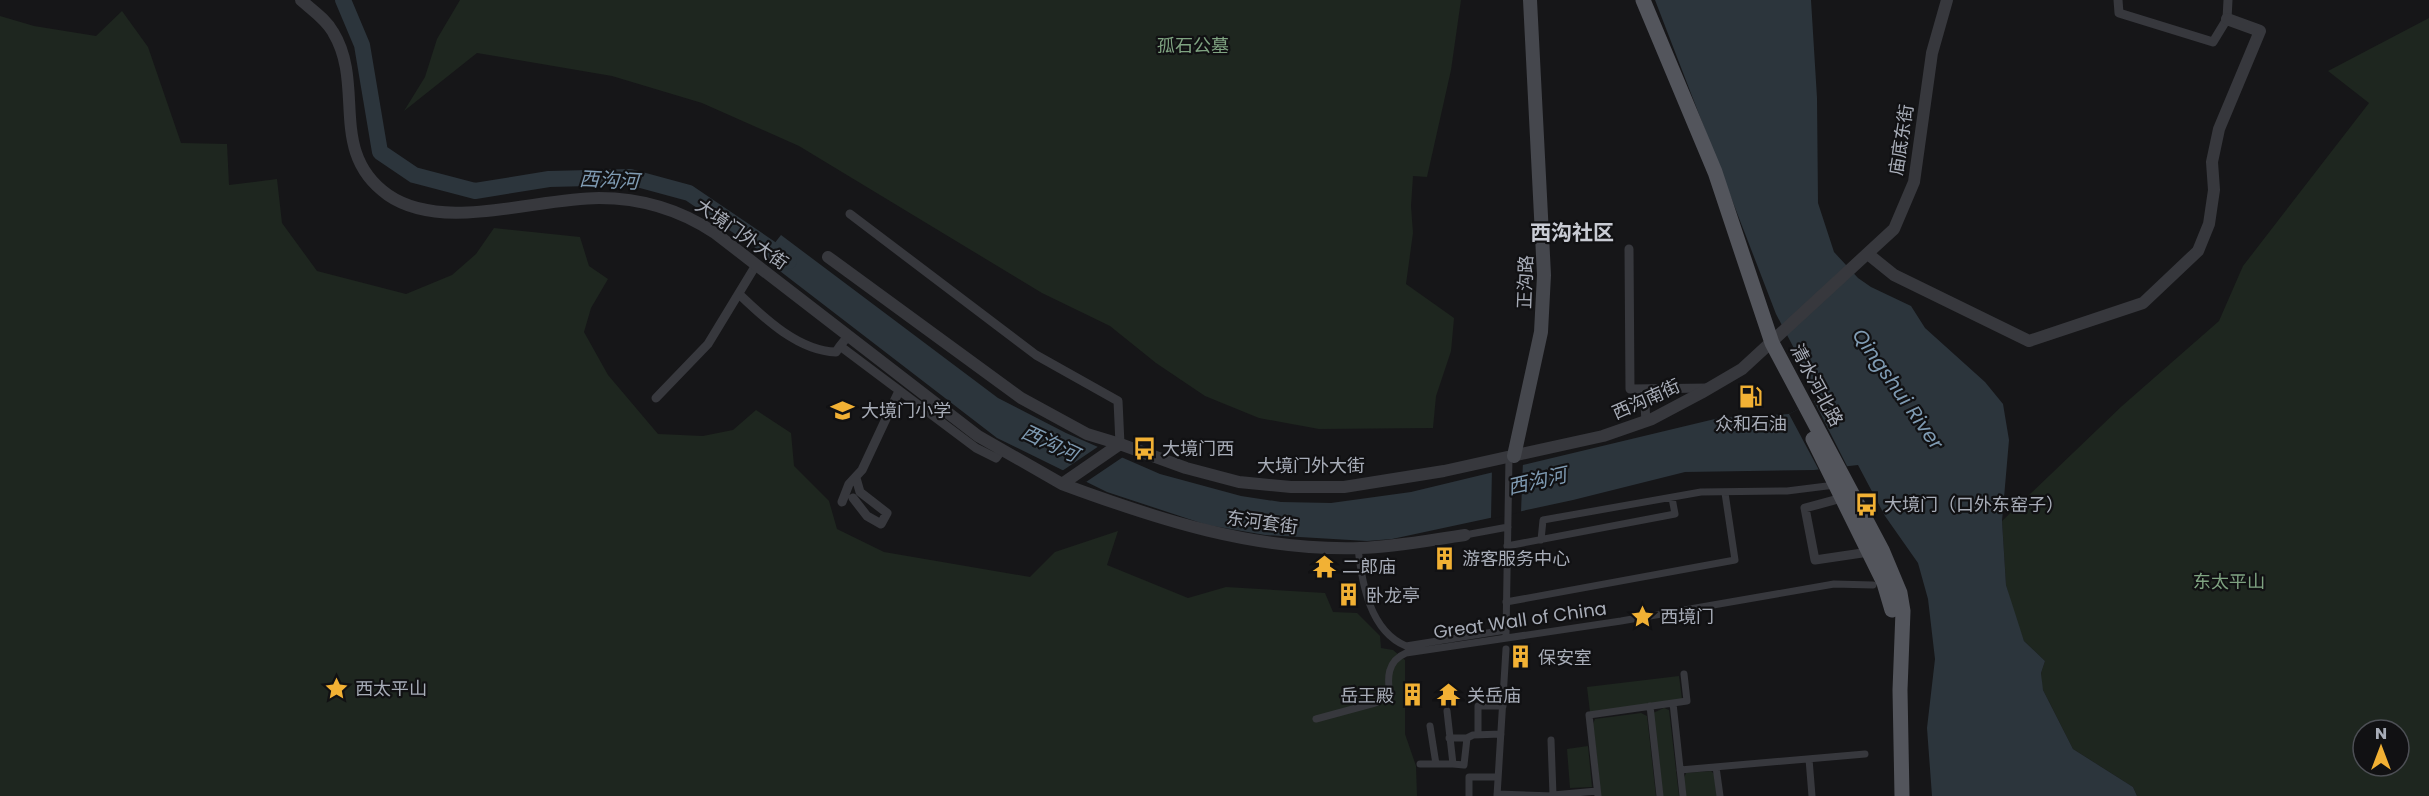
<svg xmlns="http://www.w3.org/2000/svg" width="2429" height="796" viewBox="0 0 2429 796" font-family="Poppins,'Noto Sans SC',sans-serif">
  <rect width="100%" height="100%" fill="#161618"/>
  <path fill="#1e261f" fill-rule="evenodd" d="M460,0H1461L1451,70L1427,177L1413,176L1411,206L1413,233L1406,284L1454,318L1451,351L1436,396L1433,428L1319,429L1259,418L1205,396L1156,363L1110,326L1042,293L799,146L702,103L612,76L477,53L404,111L425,77L437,39Z
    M122,11L148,47L181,143L227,144L229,185L277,179L282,223L317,271L406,294L452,275L476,254L494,228L580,237L589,266L608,279L591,308L584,332L608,375L658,434L703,436L733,430L756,410L791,433L794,466L829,501L837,529L884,552L1030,577L1055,552L1118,531L1107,565L1188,598L1226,587L1325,593L1333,612L1357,613L1380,636L1381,648L1393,650L1405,660V734L1416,766L1417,796H0V16L34,26L96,36Z
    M2429,18V796H2137L2133,787L2073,749L2042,688L2041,673L2045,661L2024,641L2014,614L2006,585L2002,521L2122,406L2219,321L2243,266L2369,103L2328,71ZM2363,730H2399V766H2363Z
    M1679,676L1682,699L1590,712L1587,687Z
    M1664,708L1669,710L1679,796H1663L1653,713Z
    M1641,713L1647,716L1656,796H1601L1593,724L1595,719Z
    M1588,746L1592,787L1570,788L1567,749Z
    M1711,771L1714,774L1717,796H1686L1684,778L1686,773Z"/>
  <path fill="#2c353c" d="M1655,0H1811L1817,98L1818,203L1834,252L1858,278L1871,287L1911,306L1925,328L1985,382L2003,404L2009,440L2002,521L2006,585L2024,641L2045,661L2041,673L2043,690L2073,749L2133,787L2137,796H1932L1927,728L1935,659L1928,599L1918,563L1885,516L1858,465L1814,470L1685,472L1573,500L1392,539L1367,541L1265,535L1207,525L1107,492L997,438L763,258L781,235L998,398L1066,433L1160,474L1241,496L1281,502L1331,503L1411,492L1719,418L1789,414L1820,398L1776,314Z"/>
  <path fill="#161618" d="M1814,401L1847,466L1838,470L1820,472L1789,414Z
    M1099,446L1123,457L1086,482L1062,471Z
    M1523,461L1521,512L1491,519L1492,467Z"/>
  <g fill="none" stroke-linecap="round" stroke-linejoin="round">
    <path stroke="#2c353c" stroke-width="16" d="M343,0L362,45L380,152L414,175L475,191L549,179L630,177L689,193L789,261"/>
    <path stroke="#37383d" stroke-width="7" d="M1465,535L1508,527
      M1541,540L1543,520L1701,492L1787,491L1835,485
      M1507,546L1675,514L1672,498
      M1358,548C1362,584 1370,631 1406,646L1506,630
      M1506,602L1735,560L1725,493
      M1506,634L1509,457
      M1673,703L1683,796
      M1650,706L1660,796
      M1447,711L1453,764L1464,765L1467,738H1449
      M1316,719L1375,703L1390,696C1387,678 1387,661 1406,653L1621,621L1834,584L1873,585
      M1430,726L1436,764
      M1478,735V706H1503
      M1467,738L1473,735L1501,734
      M1551,740L1553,795L1597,791
      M1809,759L1812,796
      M1420,764H1453
      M1716,767L1720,796
      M1680,770L1865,754
      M1497,794L1553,796
      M1469,796V777H1498
      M1497,796L1506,649
      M1598,796L1589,715L1687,701L1684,674"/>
    <path stroke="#37383d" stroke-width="9" d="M2118,0L2119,13L2213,42L2227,19L2228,0
      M850,214L1036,355L1118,401L1120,444
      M1629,249L1630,389L1709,388
      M740,295C765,319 799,351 836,352L840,346
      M848,336L840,346L976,448L996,458L1001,451
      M1644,389L1646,422
      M656,398L708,344L756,265
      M853,498L867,516L881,524L887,513L860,492L856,478
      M1842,498L1805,508L1815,560L1869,552
      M842,502L849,484L862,470L899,391"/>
    <path stroke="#37383d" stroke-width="12" d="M301,0C312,10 326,19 333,32C366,86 327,152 388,195C443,233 536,198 599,198C641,198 679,209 715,233L978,436L1062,484L1120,444L1186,468L1239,482L1291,487H1344L1444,471L1603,436L1652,419L1701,393L1742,369L1894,229L1914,182L1932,53L1947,0
      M1868,254L1894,275L2029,341L2143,303L2198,251L2209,224L2214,190L2212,162L2219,129L2260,31L2227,19
      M828,257L1021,398L1087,434L1120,444
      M1062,484C1159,520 1255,551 1360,548C1395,547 1430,540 1465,535"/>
    <path stroke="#45474d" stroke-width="14" d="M1514,456L1541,332L1544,275L1530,0"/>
    <path stroke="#53555c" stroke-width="15" d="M1643,0L1715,172L1772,343L1882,550L1900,593L1903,611L1900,690L1902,796
      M1813,439L1884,583L1892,610"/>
  </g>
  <defs>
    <symbol id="fuel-bare" viewBox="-9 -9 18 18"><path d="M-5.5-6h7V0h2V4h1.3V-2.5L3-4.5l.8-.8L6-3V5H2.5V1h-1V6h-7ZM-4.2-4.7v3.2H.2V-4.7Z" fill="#f2b134" stroke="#111113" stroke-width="2.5" paint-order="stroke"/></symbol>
    <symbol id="school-bare" viewBox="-9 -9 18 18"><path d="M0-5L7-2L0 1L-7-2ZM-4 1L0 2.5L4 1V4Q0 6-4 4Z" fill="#f2b134" stroke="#111113" stroke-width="2.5" paint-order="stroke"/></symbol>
    <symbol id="bus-bare" viewBox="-9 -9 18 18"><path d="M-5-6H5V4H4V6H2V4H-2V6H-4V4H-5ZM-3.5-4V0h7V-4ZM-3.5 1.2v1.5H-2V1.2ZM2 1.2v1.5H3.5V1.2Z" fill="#f2b134" stroke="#111113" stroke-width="2.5" paint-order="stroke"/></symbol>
    <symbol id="building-bare" viewBox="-9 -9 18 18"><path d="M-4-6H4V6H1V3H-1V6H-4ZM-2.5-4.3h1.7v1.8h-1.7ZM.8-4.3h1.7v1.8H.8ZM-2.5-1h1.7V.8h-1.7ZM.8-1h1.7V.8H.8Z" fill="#f2b134" stroke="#111113" stroke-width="2.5" paint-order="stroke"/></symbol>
    <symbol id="temple-bare" viewBox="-9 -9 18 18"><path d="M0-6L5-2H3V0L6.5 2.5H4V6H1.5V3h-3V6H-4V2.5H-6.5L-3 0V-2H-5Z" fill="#f2b134" stroke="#111113" stroke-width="2.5" paint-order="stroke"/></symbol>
    <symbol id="sight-bare" viewBox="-9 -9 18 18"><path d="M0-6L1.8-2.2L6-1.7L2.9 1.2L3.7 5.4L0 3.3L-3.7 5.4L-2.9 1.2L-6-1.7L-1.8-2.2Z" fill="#f2b134" stroke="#111113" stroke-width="2.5" paint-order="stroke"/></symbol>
  </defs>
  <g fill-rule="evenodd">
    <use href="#fuel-bare" x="1734" y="380" width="33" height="33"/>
    <use href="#school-bare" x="826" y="394" width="33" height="33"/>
    <use href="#bus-bare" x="1128" y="432" width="33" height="33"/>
    <use href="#bus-bare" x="1850" y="488" width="33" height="33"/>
    <use href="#building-bare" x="1428" y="542" width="33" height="33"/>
    <use href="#temple-bare" x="1308" y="550" width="33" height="33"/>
    <use href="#building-bare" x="1332" y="578" width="33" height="33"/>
    <use href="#sight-bare" x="1626" y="600" width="33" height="33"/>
    <use href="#building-bare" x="1504" y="640" width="33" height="33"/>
    <use href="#sight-bare" x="320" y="672" width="33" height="33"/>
    <use href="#building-bare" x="1396" y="678" width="33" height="33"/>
    <use href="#temple-bare" x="1432" y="678" width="33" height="33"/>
  </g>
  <g text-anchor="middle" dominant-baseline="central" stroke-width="4.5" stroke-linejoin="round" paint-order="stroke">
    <g font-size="18" fill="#7fa381" stroke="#111113">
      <text x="1193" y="45">孤石公墓</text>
      <text x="2229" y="581">东太平山</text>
    </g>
    <g font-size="18" fill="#a8adb8" stroke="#111113">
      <text transform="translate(1901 140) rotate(-81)">庙底东街</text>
      <text transform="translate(742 234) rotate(35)">大境门外大街</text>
      <text transform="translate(1525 282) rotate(-88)">正沟路</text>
      <text transform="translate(1817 385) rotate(62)">清水河北路</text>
      <text transform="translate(1646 399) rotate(-24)">西沟南街</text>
      <text x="1311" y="465">大境门外大街</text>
      <text transform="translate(1262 522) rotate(8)">东河套街</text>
      <text transform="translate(1520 620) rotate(-8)">Great Wall of China</text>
    </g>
    <g font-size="18" fill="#a8adb8" stroke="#111113" text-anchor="start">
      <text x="861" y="410">大境门小学</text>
      <text x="1751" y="423" text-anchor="middle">众和石油</text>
      <text x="1162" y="448">大境门西</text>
      <text x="1884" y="504">大境门（口外东窑子）</text>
      <text x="1462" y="558">游客服务中心</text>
      <text x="1342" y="566">二郎庙</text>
      <text x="1366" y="595">卧龙亭</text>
      <text x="1660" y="616">西境门</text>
      <text x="1538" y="657">保安室</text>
      <text x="355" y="688">西太平山</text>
      <text x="1394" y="695" text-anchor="end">岳王殿</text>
      <text x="1467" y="695">关岳庙</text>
    </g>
    <g font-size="20" font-style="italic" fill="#7f9bb3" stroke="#111113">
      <text transform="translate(609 180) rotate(3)">西沟河</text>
      <text transform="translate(1898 389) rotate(55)">Qingshui River</text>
      <text transform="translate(1050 443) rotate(25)">西沟河</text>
      <text transform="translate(1537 481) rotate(-13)">西沟河</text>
    </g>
    <g font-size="21" font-weight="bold" fill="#c9ccd4" stroke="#111113">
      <text x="1572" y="232">西沟社区</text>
    </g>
  </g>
  <g transform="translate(2381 748)"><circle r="28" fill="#111113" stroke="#4d4f55" stroke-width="1.5"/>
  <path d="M0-4.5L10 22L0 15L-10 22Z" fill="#f2b134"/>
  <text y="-9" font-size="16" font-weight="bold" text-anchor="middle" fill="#a8adb8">N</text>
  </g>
</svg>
